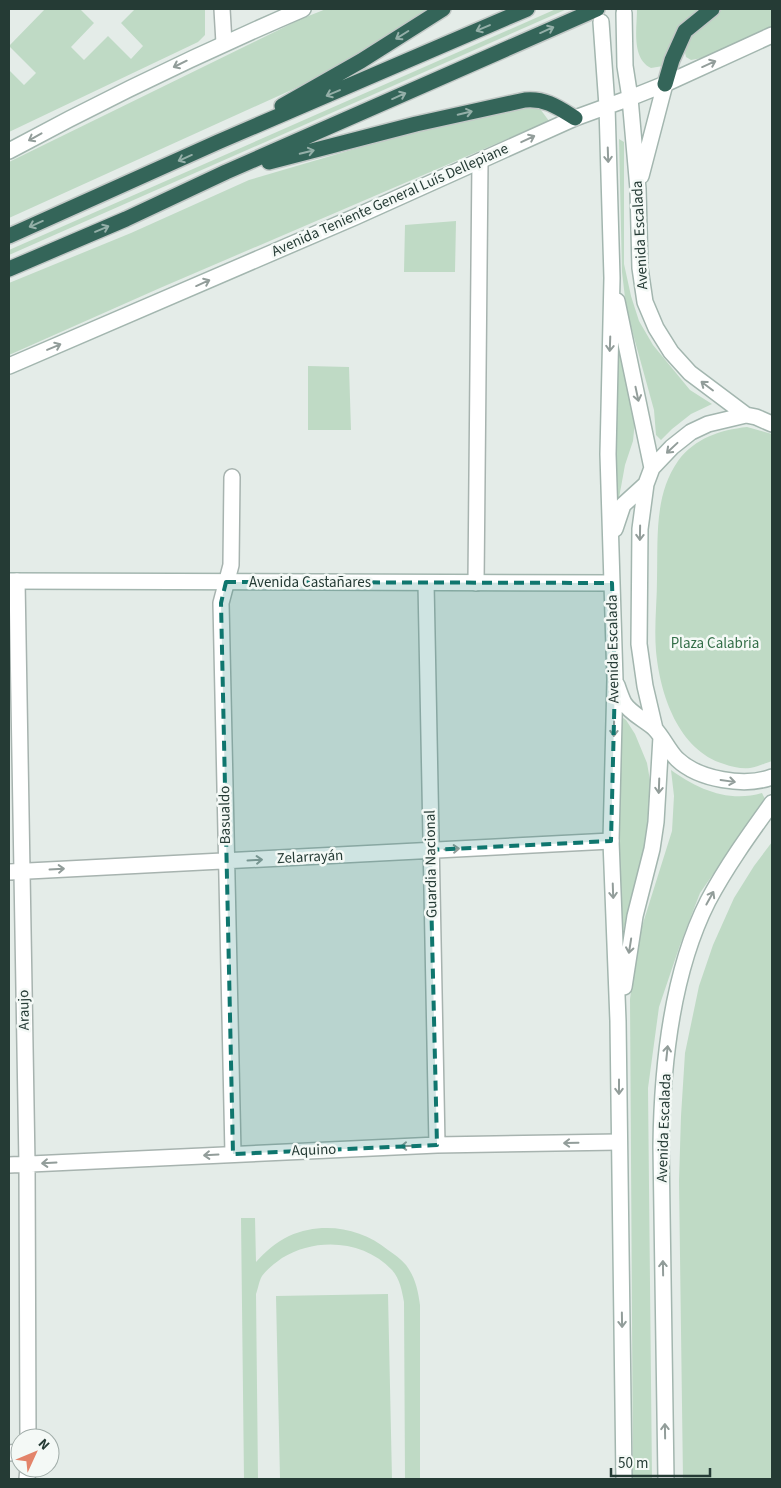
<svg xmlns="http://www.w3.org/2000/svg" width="781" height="1488" viewBox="0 0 781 1488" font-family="'Source Sans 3',sans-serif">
  <rect width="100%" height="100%" fill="#e4ece8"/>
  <path fill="#bfdac5" d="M45,9H80L94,23L71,47L84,60L108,36L131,59L143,46L121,23L135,9H205V35L198,42L9,132V70L24,85L36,73L9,46Z
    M326,9H433L318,78L9,218V162L301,19Z
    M556,9H567L9,255V250Z
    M637,9H702L685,22L663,66L651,68C631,58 637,28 637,9Z
    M723,9H772V27L702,58L691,60L686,57C679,36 707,19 723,9Z
    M526,105L538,106L549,121L160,288L9,355V283L131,233L249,180L385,140Z
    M619,139L624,142V264L631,296L639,321L653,345L690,390L712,404L691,414L672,429L661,440L656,435L654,410L630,323L625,298L622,272Z
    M456,221L455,272H404L405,225Z
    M614,330L619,352L632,390L635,421L633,441L625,465L617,509L614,512Z
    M308,366L349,367L351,430H308Z
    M747,427L772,434V761C765,763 758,767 750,768C742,769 732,767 724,764C678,750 660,694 656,651C654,627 657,602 657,579C658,539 654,495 678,461C695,438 720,430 747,427Z
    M622,717L626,720L635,734L647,763L652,792L648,832L621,940L618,719Z
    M671,770C697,789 729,803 762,793L765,799L700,893L680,945L659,1007L648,1088L652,1479H633L630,999L638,939L672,831L674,796Z
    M772,842V1479H683L679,1181L681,1116L685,1053L699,986L713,945L734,898L754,866Z
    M241,1218H255L256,1262C265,1252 276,1242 289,1236C323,1221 361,1228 388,1250C394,1254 401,1259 406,1265C415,1277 418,1290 420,1305V1479H405L404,1302C402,1291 400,1279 392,1270C364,1240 316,1237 282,1258C275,1263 267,1269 262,1276C259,1281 258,1289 256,1294L258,1479H244Z
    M388,1294L392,1479H280L276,1296Z"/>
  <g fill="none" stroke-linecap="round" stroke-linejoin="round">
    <defs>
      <path id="street" d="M222,9L224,43
        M232,477L231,565L221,603L233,1154
        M17,581L27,1164L28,1438
        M426,583L437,1145
        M476,583L480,161
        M9,872L611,841
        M9,1165L437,1145L619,1142
        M9,1453L20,1452
        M27,1479L28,1468"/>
      <path id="secondary" d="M624,13L625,66L630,98L638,189L640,268L645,302L656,328L671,352L690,373L746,415
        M601,22L607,106L612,278L608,454L615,680L611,841L618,1021L624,1479
        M9,151C105,99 203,52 303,9
        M641,176L665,84
        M617,301L652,468
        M9,366L355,217L575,118L630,98L665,84L772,35
        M615,529L623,505L646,484
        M9,581L612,583
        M617,685C619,691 621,697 624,703C630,713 645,720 654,728C663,737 668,750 677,759C699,780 745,787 772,777
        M655,729L645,686L639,644L640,529L646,484L652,468L672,447L691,432L708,424L746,415L756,417L772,424
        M624,987L635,916L652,849L656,822L661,737
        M666,1479L661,1146C662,1066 671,974 708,901C726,867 749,835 772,803"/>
      <path id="highway" d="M665,84L672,60L685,31L712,9
        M282,106L361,61L443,9
        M269,162L416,124L525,100C546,98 559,108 575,118
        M9,236L218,142L527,9
        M9,269L126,219L226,172L597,9"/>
    </defs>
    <use href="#street" stroke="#a7b3af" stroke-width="18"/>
    <use href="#secondary" stroke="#a3b6af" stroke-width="18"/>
    <use href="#highway" stroke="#c2c8c6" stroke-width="18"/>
    <use href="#street" stroke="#fff" stroke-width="15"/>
    <use href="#secondary" stroke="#fff" stroke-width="15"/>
    <use href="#highway" stroke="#346559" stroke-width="15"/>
  </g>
  <defs><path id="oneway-shaft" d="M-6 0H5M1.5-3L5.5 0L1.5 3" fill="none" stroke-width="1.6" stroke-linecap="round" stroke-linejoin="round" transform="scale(1.25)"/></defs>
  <g stroke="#94afa8">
    <use href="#oneway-shaft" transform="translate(483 28) rotate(157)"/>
    <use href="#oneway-shaft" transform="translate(547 30) rotate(-24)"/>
    <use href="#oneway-shaft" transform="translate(402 35) rotate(148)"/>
    <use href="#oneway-shaft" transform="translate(333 93) rotate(157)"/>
    <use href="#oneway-shaft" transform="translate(399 96) rotate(-24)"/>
    <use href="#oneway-shaft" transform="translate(465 113) rotate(-13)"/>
    <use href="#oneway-shaft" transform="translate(307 152) rotate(-14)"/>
    <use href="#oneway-shaft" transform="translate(185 158) rotate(156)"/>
    <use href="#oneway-shaft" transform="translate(36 224) rotate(156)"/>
    <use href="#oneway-shaft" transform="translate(102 229) rotate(-23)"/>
  </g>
  <g stroke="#929d9a">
    <use href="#oneway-shaft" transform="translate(180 64) rotate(154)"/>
    <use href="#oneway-shaft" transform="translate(709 64) rotate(-24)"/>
    <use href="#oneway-shaft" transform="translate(35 137) rotate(151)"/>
    <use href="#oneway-shaft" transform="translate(528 139) rotate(-25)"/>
    <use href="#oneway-shaft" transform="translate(608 155) rotate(88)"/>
    <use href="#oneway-shaft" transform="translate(203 283) rotate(-24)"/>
    <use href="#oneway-shaft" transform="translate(610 344) rotate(92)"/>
    <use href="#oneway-shaft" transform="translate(54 347) rotate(-23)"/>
    <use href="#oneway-shaft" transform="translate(707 386) rotate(-143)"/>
    <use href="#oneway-shaft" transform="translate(637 394) rotate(78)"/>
    <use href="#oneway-shaft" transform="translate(672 448) rotate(137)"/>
    <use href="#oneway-shaft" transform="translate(640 533) rotate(91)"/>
    <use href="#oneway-shaft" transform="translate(614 729) rotate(91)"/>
    <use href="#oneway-shaft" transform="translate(728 781) rotate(8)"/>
    <use href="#oneway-shaft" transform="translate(659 786) rotate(92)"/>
    <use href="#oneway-shaft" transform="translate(452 849) rotate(-3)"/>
    <use href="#oneway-shaft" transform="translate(255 860) rotate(-3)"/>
    <use href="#oneway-shaft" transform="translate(57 869) rotate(-3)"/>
    <use href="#oneway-shaft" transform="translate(613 891) rotate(88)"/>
    <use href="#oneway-shaft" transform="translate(710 898) rotate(-61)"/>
    <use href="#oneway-shaft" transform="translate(630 946) rotate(99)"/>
    <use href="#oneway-shaft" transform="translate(667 1053) rotate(-84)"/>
    <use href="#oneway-shaft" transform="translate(619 1087) rotate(90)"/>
    <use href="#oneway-shaft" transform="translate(571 1143) rotate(179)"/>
    <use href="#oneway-shaft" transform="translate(408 1146) rotate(178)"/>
    <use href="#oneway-shaft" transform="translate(211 1155) rotate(177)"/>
    <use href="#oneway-shaft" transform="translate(49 1163) rotate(177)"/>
    <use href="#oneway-shaft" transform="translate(663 1268) rotate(-91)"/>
    <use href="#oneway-shaft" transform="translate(622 1320) rotate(89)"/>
    <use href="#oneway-shaft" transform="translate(665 1431) rotate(-91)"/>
  </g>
  <path fill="#0f766e" fill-opacity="0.2" stroke="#0f766e" stroke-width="4" stroke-dasharray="10 6" stroke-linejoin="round" d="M226,582L612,583L615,680L611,841L430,850L437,1145L233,1154L221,603Z"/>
  <g text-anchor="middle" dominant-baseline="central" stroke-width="5" stroke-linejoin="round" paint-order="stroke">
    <g font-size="15" fill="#253b35" stroke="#f4f9f6">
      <text transform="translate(390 200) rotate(-24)">Avenida Teniente General Luís Dellepiane</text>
      <text transform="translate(640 235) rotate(-93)">Avenida Escalada</text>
      <text x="310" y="582">Avenida Castañares</text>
      <text transform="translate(613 649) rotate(-91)">Avenida Escalada</text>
      <text transform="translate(225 815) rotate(-91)">Basualdo</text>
      <text transform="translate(310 857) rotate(-3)">Zelarrayán</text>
      <text transform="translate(431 864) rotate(-91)">Guardia Nacional</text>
      <text transform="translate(24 1010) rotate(-91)">Araujo</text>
      <text transform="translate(664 1128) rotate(-88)">Avenida Escalada</text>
      <text transform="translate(314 1150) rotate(-2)">Aquino</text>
    </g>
    <g font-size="15" fill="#336e48" stroke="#f4f9f6">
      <text x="715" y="643">Plaza Calabria</text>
    </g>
  </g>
  <rect width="781" height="1488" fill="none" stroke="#253b35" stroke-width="20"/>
  <g transform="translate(35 1453) rotate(46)"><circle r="24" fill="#f4f9f6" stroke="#a1ada9"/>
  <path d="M0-4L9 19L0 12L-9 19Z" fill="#e3846a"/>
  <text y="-8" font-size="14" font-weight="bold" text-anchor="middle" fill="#253b35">N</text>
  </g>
  <path d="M611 1468v8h99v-8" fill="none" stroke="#253b35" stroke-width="2.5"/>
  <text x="618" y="1468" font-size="15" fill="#253b35" stroke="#f4f9f6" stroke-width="4" paint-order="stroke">50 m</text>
</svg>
